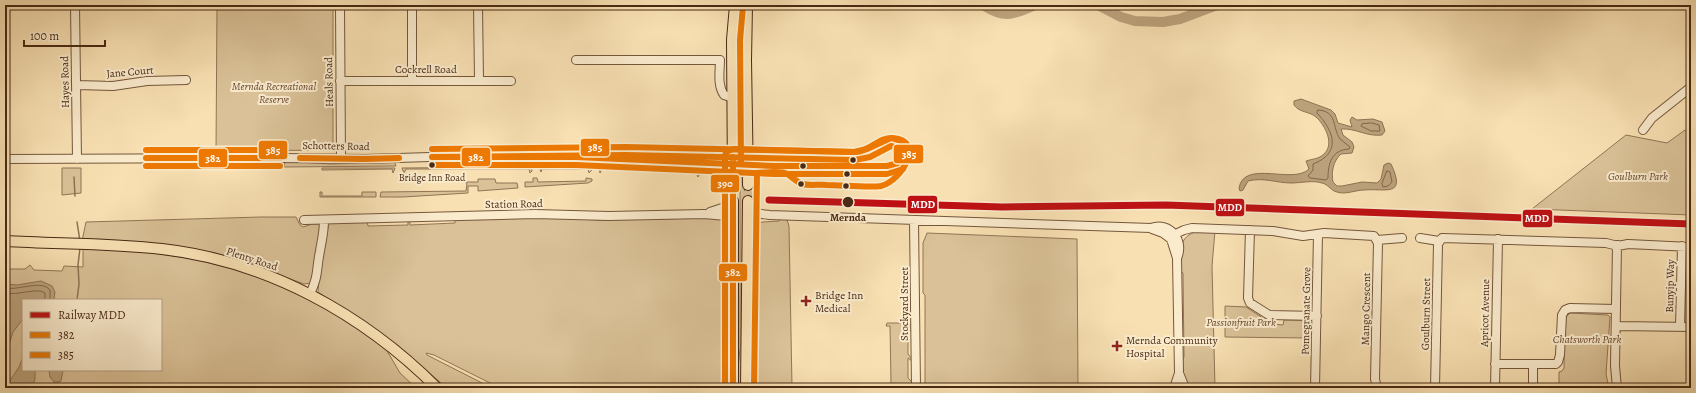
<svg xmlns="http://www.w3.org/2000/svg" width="1696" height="393" viewBox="0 0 1696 393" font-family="Alegreya,serif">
  <rect width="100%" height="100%" fill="#f8e0b2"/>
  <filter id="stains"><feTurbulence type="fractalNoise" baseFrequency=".005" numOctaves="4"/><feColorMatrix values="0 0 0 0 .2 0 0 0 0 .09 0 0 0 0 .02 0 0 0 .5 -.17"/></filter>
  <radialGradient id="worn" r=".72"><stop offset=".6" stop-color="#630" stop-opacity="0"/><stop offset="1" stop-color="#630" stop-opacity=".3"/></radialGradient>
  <path fill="#dac197" stroke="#927556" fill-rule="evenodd" d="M217,5H333V150L216,151Z
    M738,5H740L739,42L742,144L739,153L737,141Z
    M1685,130L1691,134V215L1532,209L1626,135L1667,143Z
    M531,160L532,166H432V163L443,161Z
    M540,160H590L592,166H538Z
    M600,160L693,166H598Z
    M285,161L330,164L367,163L394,161L396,166L284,167Z
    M532,167V171L530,173L529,169H406L404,173L402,168Z
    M539,167H592V170L589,173L588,169H542L541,172Z
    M599,167H698L700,174L698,177L696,173L693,172V168L602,169L600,173Z
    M62,168H81V193L62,195Z
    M322,168H395L393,173L392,169L322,170Z
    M741,171H744L745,173L743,234L742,384L741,388H739L738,370L740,348V173Z
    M465,178L466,182H478V179H495L496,183H517L518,188L478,191V186H468V193L403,197H380L381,192L466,191L467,183L463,182Z
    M533,178H537L538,182L586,181V178L592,179V181L588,183L525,187V182H533Z
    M320,192H322V196H362V192H376V197H320Z
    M261,217H296L300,225L303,227L312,224H321L312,283L304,284L239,260L212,253L82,241L86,222Z
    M538,217L599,220L706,218L726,219L730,228L728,388H500L434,355L426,353L427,355L492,388H447L387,338L318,292L321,258L329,223L367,221L368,226L408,225V221H410V225L455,223V219Z
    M782,218L787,220L789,226L792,387L759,388L754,378V304L751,283L752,227L757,223L763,222L779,221Z
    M1198,231H1215L1212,266L1215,388H1190C1183,381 1178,365 1184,357L1183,273L1180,270C1181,251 1177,237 1198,231Z
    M927,233L1077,239L1078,385L929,388L925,384V295L923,293V243Z
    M83,246L147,252L194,259L238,270L285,287L335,313L386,349L400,373L416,388H5V267L7,269H25L30,265L34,270L62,271L64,266L83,267ZM23,300H161V370H23Z
    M1225,306L1246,307L1266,320L1265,323L1283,325L1284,320H1301L1307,327L1306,338L1225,337Z
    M1570,313L1608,315L1610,317L1606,374L1609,388H1559V372L1562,371L1564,368L1565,318Z
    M887,323H907L912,325V332L908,328V354L912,359V361L908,358V378L912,382V388H886V384H891L890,326H886Z"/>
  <path fill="#bca27c" stroke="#8e7252" d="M1301,99L1331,110L1335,114L1338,123L1352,127L1350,120L1352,117L1357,120L1373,119L1382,122L1385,131L1382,135C1367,137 1356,128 1341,129L1343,135L1352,142L1354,147L1352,153L1341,154C1333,161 1331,173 1333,182L1337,186H1342L1362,182L1377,183L1381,179L1384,165L1388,163L1391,164C1407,198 1385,188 1364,190C1356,190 1345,195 1337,192C1331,191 1328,184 1322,183C1313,180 1300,183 1291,183C1277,183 1263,177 1248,181L1243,190L1240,191L1239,188C1244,159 1293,185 1309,169L1306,161C1312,159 1319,159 1324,154C1335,144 1325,125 1316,117C1309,111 1300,113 1294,105V101Z
    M41,281L52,286L55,292L54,299L53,300H23V319L13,332L5,357V284L17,285Z
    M23,357V370H35V379L32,388H5L19,367Z
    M49,370H63L61,381L58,382H54L50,377Z"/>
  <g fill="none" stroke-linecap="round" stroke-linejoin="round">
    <path stroke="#826648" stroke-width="1" d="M1318,110C1338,111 1332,128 1340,139C1343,142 1347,144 1350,147L1349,149C1332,150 1328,163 1328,178L1326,180L1310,178L1308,176L1313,170V164C1342,153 1334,131 1317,113Z
      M1372,123L1379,125L1380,131H1371L1361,126L1362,124Z
      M1387,171L1390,172L1392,182L1388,186L1383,187L1382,184Z
      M5,288C19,291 41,279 50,290V300
      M5,293C18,296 37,287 45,293V300"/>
    <path stroke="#8e7252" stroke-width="1.5" d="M74,177L75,196
      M77,222L80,241
      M77,300L79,284L78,265L80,248"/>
    <path stroke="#bca27c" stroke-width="10" d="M983,5C1005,19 1012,15 1035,5
      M1098,5L1121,17L1135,21L1163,22L1180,19L1217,5"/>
    <path stroke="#d5bb92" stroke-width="10" stroke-dasharray="10 5" stroke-linecap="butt" d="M733,201V184
      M748,201V185"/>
    <defs>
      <path id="minor" d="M75,5L77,159
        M340,5L341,159
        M412,5V80
        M478,5L479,80
        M576,60H720C720,71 717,85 724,95L733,98
        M340,81H511
        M77,85L113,86L147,81L186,80
        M1643,130L1652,118L1691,87
        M684,157H733
        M5,159L281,158L365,159L430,157H576L733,164
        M748,203C752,214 760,214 770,215L1151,228C1170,221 1185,241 1177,258
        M710,212L725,207L731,201
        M304,220L535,214L609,216L704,214L726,216L730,220L732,227
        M914,220L916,388
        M1152,229L1163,233L1171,239L1177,258L1179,373L1174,388
        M1250,230L1248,298L1250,303L1269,315L1317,316
        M1169,237L1184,230L1192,228L1273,231L1303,236L1324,233L1374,236L1378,243L1375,379L1377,388
        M1420,238L1439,241
        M1377,240L1402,238
        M1617,245L1615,366L1617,388
        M310,294C319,275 316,270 320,251C322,239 324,232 324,220
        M1616,326L1691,327
        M1680,327L1682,246
        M1495,364H1556L1558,362L1560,355L1562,315L1565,310L1570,308L1616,309
        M1179,373L1185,388
        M1315,388L1318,234
        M1435,388L1438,244L1442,238L1606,243L1618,246L1628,244L1691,247
        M1495,388L1498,239
        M1533,388V365"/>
      <path id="major" d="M747,5L746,60L748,185
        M733,184L732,40L735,5
        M733,201V388
        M5,241C57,244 110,243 162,249C267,261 363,314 437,388
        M746,388L748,201"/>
    </defs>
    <use href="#minor" stroke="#75573c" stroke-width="10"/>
    <use href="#major" stroke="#492914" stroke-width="12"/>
    <use href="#minor" stroke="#faebcd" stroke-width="8"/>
    <use href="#major" stroke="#f8e0b2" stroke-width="10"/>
    <defs>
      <path id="bus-1" d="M891,146L898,148L901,155L898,163L887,166H774L576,157H432L626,155L855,160L870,157Z
        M733,157V388
        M146,158H280
        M146,158H280
        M300,158L365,159
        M300,158L365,159
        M365,159L399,158
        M365,159L399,158"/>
      <path id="bus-2" d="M432,149L626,147L854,152L867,149L891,138L904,142L909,155L903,169L887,174H774L576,165H432
        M146,150H280
        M741,164L740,40L743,6
        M146,166H280"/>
      <path id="bus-3" d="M725,388V157L726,152L733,149L856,152C870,151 879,137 893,138C925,140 902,181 881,186C869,188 841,185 827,185C819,184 810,186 802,184C797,182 792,177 787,174C780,170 765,173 757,173L754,388"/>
    </defs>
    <use href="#bus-1" stroke="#faebcd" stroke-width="9"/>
    <use href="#bus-2" stroke="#faebcd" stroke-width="9"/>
    <use href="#bus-3" stroke="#faebcd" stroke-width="9"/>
    <use href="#bus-1" stroke="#ed7902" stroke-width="6"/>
    <use href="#bus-2" stroke="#ed7902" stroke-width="6"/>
    <use href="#bus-3" stroke="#ed7902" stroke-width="6"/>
    <defs>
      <path id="rail-1" d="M769,200L1002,207L1166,205L1691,224"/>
    </defs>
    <use href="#rail-1" stroke="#faebcd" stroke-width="10"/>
    <use href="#rail-1" stroke="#be1014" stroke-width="7"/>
  </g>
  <g fill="#492914" stroke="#faebcd" stroke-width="1.5">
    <circle cx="853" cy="160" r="3.5"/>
    <circle cx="432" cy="165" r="3.5"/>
    <circle cx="803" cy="166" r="3.5"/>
    <circle cx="847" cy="174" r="3.5"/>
    <circle cx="801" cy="184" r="3.5"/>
    <circle cx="846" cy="186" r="3.5"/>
    <circle cx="848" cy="202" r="6"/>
  </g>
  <g fill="#8f2418" stroke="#faebcd" stroke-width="1.5">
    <path d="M804 295h4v4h4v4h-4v4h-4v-4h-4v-4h4z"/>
    <path d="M1115 340h4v4h4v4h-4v4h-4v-4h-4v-4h4z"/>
  </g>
  <g text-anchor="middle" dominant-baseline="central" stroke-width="4" stroke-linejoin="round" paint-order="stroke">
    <g font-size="10" fill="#492914" stroke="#faebcd">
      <text x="432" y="177">Bridge Inn Road</text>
    </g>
    <g font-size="11" fill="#492914" stroke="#faebcd">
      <text x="426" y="69">Cockrell Road</text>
      <text transform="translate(130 72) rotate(-5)">Jane Court</text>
      <text transform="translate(65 82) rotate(-91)">Hayes Road</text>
      <text transform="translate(329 82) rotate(-91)">Heals Road</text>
      <text transform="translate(336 146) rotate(1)">Schotters Road</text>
      <text transform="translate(514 204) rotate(-1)">Station Road</text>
      <text transform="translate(252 259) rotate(18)">Plenty Road</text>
      <text transform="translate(1670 286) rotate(-89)">Bunyip Way</text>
      <text transform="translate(904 304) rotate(-90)">Stockyard Street</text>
      <text transform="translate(1366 309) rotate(-89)">Mango Crescent</text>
      <text transform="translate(1306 311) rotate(-89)">Pomegranate Grove</text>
      <text transform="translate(1485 313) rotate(-89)">Apricot Avenue</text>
      <text transform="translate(1426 314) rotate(-89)">Goulburn Street</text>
    </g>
    <g font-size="11" font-style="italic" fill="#66472e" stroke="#faebcd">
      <text x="274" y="86">Mernda Recreational<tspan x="274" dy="13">Reserve</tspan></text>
      <text x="1638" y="176">Goulburn Park</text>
      <text x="1241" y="322">Passionfruit Park</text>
      <text x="1587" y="339">Chatsworth Park</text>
    </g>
    <g font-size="11" font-weight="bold" fill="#492914" stroke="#faebcd">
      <text x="848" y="217">Mernda</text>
    </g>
    <g font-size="11" fill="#492914" stroke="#faebcd" text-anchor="start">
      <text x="815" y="295">Bridge Inn<tspan x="815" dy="13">Medical</tspan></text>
      <text x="1126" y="340">Mernda Community<tspan x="1126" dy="13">Hospital</tspan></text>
    </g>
  </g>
  <g stroke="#faebcd" stroke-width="1.5">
    <rect x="580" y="138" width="30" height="19" rx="4" fill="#ed7902"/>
    <rect x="258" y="140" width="30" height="20" rx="4" fill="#ed7902"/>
    <rect x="893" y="144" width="31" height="20" rx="4" fill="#ed7902"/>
    <rect x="461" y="147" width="30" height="20" rx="4" fill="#ed7902"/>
    <rect x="198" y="148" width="30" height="20" rx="4" fill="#ed7902"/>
    <rect x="710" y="174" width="30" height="19" rx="4" fill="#ed7902"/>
    <rect x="907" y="195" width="31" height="19" rx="4" fill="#be1014"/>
    <rect x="1215" y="198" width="30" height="19" rx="4" fill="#be1014"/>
    <rect x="1522" y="209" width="31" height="19" rx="4" fill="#be1014"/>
    <rect x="718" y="263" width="30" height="19" rx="4" fill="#ed7902"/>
  </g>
  <g font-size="11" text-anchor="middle" font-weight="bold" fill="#fff">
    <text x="595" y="151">385</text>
    <text x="273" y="154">385</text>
    <text x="909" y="158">385</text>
    <text x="476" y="161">382</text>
    <text x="213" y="162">382</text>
    <text x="725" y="187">390</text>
    <text x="923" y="208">MDD</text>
    <text x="1230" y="211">MDD</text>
    <text x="1537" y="222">MDD</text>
    <text x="733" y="276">382</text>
  </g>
  <rect width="1696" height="393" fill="none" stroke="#f8e0b2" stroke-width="20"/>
  <rect x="6" y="6" width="1684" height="381" fill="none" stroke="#492914" stroke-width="2"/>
  <rect x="10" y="10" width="1676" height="373" fill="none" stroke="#492914"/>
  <rect x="22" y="299" width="140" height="72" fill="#faebcd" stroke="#b39d83"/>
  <rect x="30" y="312" width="20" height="6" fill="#be1014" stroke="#b39d83"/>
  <text x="58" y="319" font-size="12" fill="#492914">Railway MDD</text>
  <rect x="30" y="332" width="20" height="6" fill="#ed7902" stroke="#b39d83"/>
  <text x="58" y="339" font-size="12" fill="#492914">382</text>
  <rect x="30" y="352" width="20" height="6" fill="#ed7902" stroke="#b39d83"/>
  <text x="58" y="359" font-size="12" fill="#492914">385</text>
  <path d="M24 40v6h81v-6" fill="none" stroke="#492914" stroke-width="2"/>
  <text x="30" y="40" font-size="12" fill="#492914" stroke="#faebcd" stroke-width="3" paint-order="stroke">100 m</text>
  <rect width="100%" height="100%" filter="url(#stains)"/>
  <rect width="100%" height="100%" fill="url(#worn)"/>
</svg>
